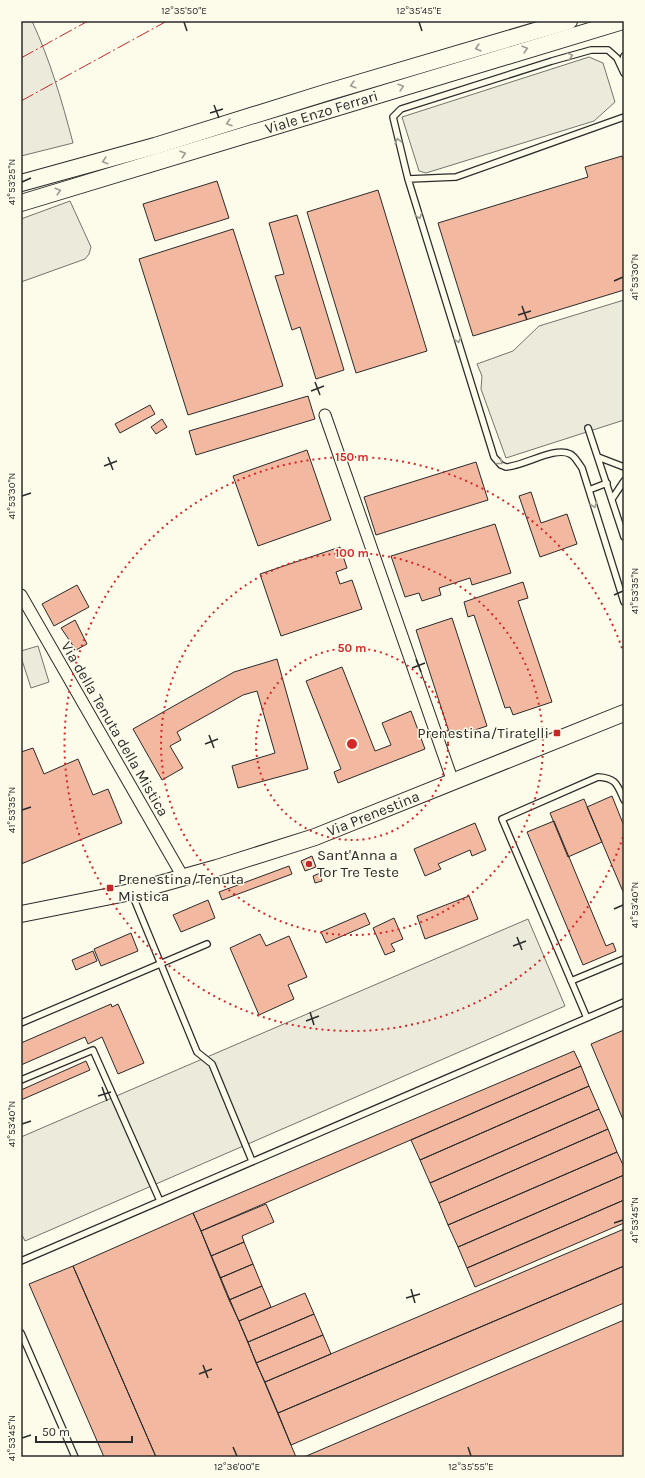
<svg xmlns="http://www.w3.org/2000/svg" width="645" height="1478" viewBox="0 0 645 1478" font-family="Karla,sans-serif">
  <rect width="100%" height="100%" fill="#fdfbea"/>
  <path fill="#ecebdb" stroke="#74746e" d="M21,21H32C50,60 62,101 73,143L21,156Z
    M38,646L49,682L31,688L21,657V651Z
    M528,919L565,1006L25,1241L21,1233V1137Z"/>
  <path fill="#eceadb" stroke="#74746e" d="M589,57L603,63L615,102L594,121L426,173L419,171L402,117Z
    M70,201L91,247L89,254L85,259L21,282V219Z
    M624,300V420L506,458L481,389L482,376L477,364L513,351L539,326Z"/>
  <path fill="#f2b8a0" stroke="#2b2b2b" d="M622,156L624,162V290L473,336L438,223L588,177L585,167Z
    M217,181L229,218L155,241L143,204Z
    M378,190L427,351L356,373L307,212Z
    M297,215L344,370L316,379L300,327L292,330L275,276L284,274L269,223Z
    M233,229L283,386L188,415L139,259Z
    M308,396L315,419L196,455L189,431Z
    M150,405L155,414L120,433L115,424Z
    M162,419L167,427L156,434L151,427Z
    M307,450L331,520L258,546L233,476Z
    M476,462L488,500L376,535L364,497Z
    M531,492L541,523L567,514L577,544L540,557L519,496Z
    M495,524L511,573L472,585L470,578L439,588L441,595L422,601L419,593L405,597L391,556Z
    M340,547L347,568L336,572L340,584L352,580L362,609L281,636L260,574Z
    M523,582L528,598L518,601L552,702L513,715L510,707L505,708L474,615L468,617L464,602Z
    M77,585L89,607L54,626L42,604Z
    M452,618L487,726L451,738L416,630Z
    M75,620L87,644L76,650L61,628Z
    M277,659L308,769L238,788L232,766L275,753L257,691L243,695L177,732L181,740L170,746L183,768L162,780L133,729L234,672Z
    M342,667L375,751L391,745L382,723L411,711L425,749L338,783L334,772L341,769L306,681Z
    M33,748L44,774L78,759L93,795L108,789L122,823L21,864V752Z
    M612,796L624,826V894L587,807Z
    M584,799L602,842L568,857L550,813Z
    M554,821L606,946L613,943L616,951L583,965L527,832Z
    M475,823L486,850L472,856L470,850L438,864L441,869L425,876L414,849Z
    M312,856L316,867L305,871L301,861Z
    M289,866L292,874L222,900L219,892Z
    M320,873L322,881L315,883L313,876Z
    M469,896L478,919L425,939L417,916Z
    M208,900L215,918L181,932L173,915Z
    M365,913L370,924L326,943L321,932Z
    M394,918L403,939L391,944L395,951L385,955L373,928Z
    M131,933L138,951L101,966L94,949Z
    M260,934L266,946L289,936L307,977L288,985L294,999L259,1015L230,948Z
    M93,951L97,961L76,970L72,960Z
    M111,1004L112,1007L118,1004L144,1063L118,1074L102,1037L88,1044L85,1037L21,1065V1043Z
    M624,1030V1122L591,1044Z
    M574,1051L581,1066L201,1231L193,1213Z
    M86,1061L90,1070L21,1100V1090Z
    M581,1066L589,1086L420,1160L411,1140Z
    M589,1086L599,1109L430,1183L420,1160Z
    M599,1109L608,1129L439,1203L430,1183Z
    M608,1129L617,1152L448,1225L439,1203Z
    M617,1152L624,1167V1175L458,1247L448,1225Z
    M624,1175V1200L467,1268L458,1247Z
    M624,1200V1223L475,1287L467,1268Z
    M266,1204L274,1222L242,1236L244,1242L211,1256L201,1231Z
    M193,1213L201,1231L296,1457H156L73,1266Z
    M624,1229V1266L278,1413L265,1382Z
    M244,1242L253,1264L220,1278L211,1256Z
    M253,1264L262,1286L229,1300L220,1278Z
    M73,1266L156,1457H104L29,1284Z
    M624,1266V1303L291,1445L278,1413Z
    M262,1286L271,1307L239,1321L229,1300Z
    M305,1293L314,1314L248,1342L239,1321Z
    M314,1314L323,1335L256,1363L248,1342Z
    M624,1320V1457H304Z
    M323,1335L331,1354L265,1382L256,1363Z"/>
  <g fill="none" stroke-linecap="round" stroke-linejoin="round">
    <defs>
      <path id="lane" d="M621,65L624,56
        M624,73L617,58L608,50H591L552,61L401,109L393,117L408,179L494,457L501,465L506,467C524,466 555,446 570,454C575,456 578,463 582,468L624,602
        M408,179L456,177L624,117
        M588,428L624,537
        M598,457L624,467
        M589,490L607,483
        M612,499L624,481
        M132,894L197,1052L212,1064L252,1161
        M571,981L624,959
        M587,1018L502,819L598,777C616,778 617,784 624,800
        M21,1023L207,944
        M21,1080L93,1050L160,1201
        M21,1261L624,1002
        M21,1333L75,1457"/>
      <path id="street" d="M325,415L453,782
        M21,595L183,877"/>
      <g id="secondary">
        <path d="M21,183L155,146L328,92L569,21"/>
        <path id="s1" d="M21,203L623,21"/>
        <path id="s2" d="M21,914L131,892L217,868L315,837L624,713"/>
      </g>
    </defs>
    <use href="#lane" stroke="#2b2b2b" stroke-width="8"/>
    <use href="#street" stroke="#2b2b2b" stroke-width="13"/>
    <use href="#secondary" stroke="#2b2b2b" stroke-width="18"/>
    <use href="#lane" stroke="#fdfbea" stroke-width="5.5"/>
    <use href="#street" stroke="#fdfbea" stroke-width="11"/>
    <use href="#secondary" stroke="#fdfbea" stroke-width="16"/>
    <path stroke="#c62828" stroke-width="1" stroke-dasharray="14 3 2 3" stroke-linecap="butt" d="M21,58L88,21
      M21,101L167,21"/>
  </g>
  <defs><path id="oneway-chevron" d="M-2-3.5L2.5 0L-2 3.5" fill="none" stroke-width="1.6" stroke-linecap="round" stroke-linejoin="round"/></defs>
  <g stroke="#9e9d94">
    <use href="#oneway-chevron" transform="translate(478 48) rotate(164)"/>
    <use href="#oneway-chevron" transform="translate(525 49) rotate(-16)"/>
    <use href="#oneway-chevron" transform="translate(570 56) rotate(-15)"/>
    <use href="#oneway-chevron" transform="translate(353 85) rotate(164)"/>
    <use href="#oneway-chevron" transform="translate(401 87) rotate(-17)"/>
    <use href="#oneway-chevron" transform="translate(229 123) rotate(163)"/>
    <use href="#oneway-chevron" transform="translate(398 141) rotate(-104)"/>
    <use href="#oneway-chevron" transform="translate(183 154) rotate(-17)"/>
    <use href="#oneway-chevron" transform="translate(105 161) rotate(164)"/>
    <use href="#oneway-chevron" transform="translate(58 191) rotate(-17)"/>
    <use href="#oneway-chevron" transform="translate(419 216) rotate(73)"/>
    <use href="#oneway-chevron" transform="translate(458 340) rotate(73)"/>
    <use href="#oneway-chevron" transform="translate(500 462) rotate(38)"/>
    <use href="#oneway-chevron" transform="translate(594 505) rotate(72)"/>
  </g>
  <path fill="none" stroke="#2b2b2b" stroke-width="1.5" d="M184,22L187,31M419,22L422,31M214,105L219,118M210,113L223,109M22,182L31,178M614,281L623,277M522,306L527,320M518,315L531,311M315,382L320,395M311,391L324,386M108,457L113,470M104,466L117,461M22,496L31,493M614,595L623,591M416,659L421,672M412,668L425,663M209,735L214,748M205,744L218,739M22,810L31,807M614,909L623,905M517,937L522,950M513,946L526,941M310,1012L314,1025M306,1021L319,1016M102,1087L107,1101M98,1096L111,1092M22,1124L31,1121M614,1223L623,1220M411,1289L415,1303M406,1298L420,1294M203,1365L208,1378M199,1374L212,1369M22,1438L31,1435M233,1447L237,1456M468,1447L471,1456"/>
  <g fill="none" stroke="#d62828" stroke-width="2" stroke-dasharray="2 4">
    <circle cx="352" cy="744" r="96"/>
    <circle cx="352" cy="744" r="191"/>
    <path d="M623 837A287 287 0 1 1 623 651"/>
  </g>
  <g fill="#c62828" stroke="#fdfbea" stroke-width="1.5">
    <rect x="553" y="729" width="8" height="8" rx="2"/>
    <circle cx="309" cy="864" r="4"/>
    <rect x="106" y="884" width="8" height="8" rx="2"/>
  </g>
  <g text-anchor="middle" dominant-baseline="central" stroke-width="3" stroke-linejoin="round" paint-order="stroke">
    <g font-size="15" fill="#2b2b2b" stroke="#fdfbea">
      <text stroke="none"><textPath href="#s1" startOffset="314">Viale Enzo Ferrari</textPath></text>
      <text transform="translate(115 729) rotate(60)">Via della Tenuta della Mistica</text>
      <text stroke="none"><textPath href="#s2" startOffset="367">Via Prenestina</textPath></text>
    </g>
    <g font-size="15" fill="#2b2b2b" stroke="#fdfbea" text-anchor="start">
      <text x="549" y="733" text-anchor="end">Prenestina/Tiratelli</text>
      <text x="317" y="855">Sant'Anna a<tspan x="317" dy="17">Tor Tre Teste</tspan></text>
      <text x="118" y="879">Prenestina/Tenuta<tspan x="118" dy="17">Mistica</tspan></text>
    </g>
  </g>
  <circle cx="352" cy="744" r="6" fill="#d62828" stroke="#fdfbea" stroke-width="2"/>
  <g font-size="12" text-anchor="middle" font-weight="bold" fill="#d62828" stroke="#fdfbea" stroke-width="3" stroke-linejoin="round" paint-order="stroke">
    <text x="352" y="461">150 m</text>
    <text x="352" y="557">100 m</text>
    <text x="352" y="652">50 m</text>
  </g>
  <rect width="645" height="1478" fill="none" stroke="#fdfbea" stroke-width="44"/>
  <path d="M36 1436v6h96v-6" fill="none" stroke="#2b2b2b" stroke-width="2"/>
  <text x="42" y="1436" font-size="12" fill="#2b2b2b" stroke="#fdfbea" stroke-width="3" paint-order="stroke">50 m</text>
  <rect x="22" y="22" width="601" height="1434" fill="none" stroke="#2b2b2b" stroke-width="1.5"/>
  <g font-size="10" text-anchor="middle" fill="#2b2b2b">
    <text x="184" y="14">12°35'50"E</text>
    <text x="419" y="14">12°35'45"E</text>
    <text transform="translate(11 182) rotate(-90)" y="4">41°53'25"N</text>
    <text transform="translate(634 277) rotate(-90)" y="4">41°53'30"N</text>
    <text transform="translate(11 496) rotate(-90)" y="4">41°53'30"N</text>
    <text transform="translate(634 591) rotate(-90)" y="4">41°53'35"N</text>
    <text transform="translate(11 810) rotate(-90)" y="4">41°53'35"N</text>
    <text transform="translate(634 905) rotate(-90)" y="4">41°53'40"N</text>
    <text transform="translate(11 1124) rotate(-90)" y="4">41°53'40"N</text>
    <text transform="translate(634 1220) rotate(-90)" y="4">41°53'45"N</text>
    <text transform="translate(11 1438) rotate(-90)" y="4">41°53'45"N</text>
    <text x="237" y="1470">12°36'00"E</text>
    <text x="471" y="1470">12°35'55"E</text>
  </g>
</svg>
